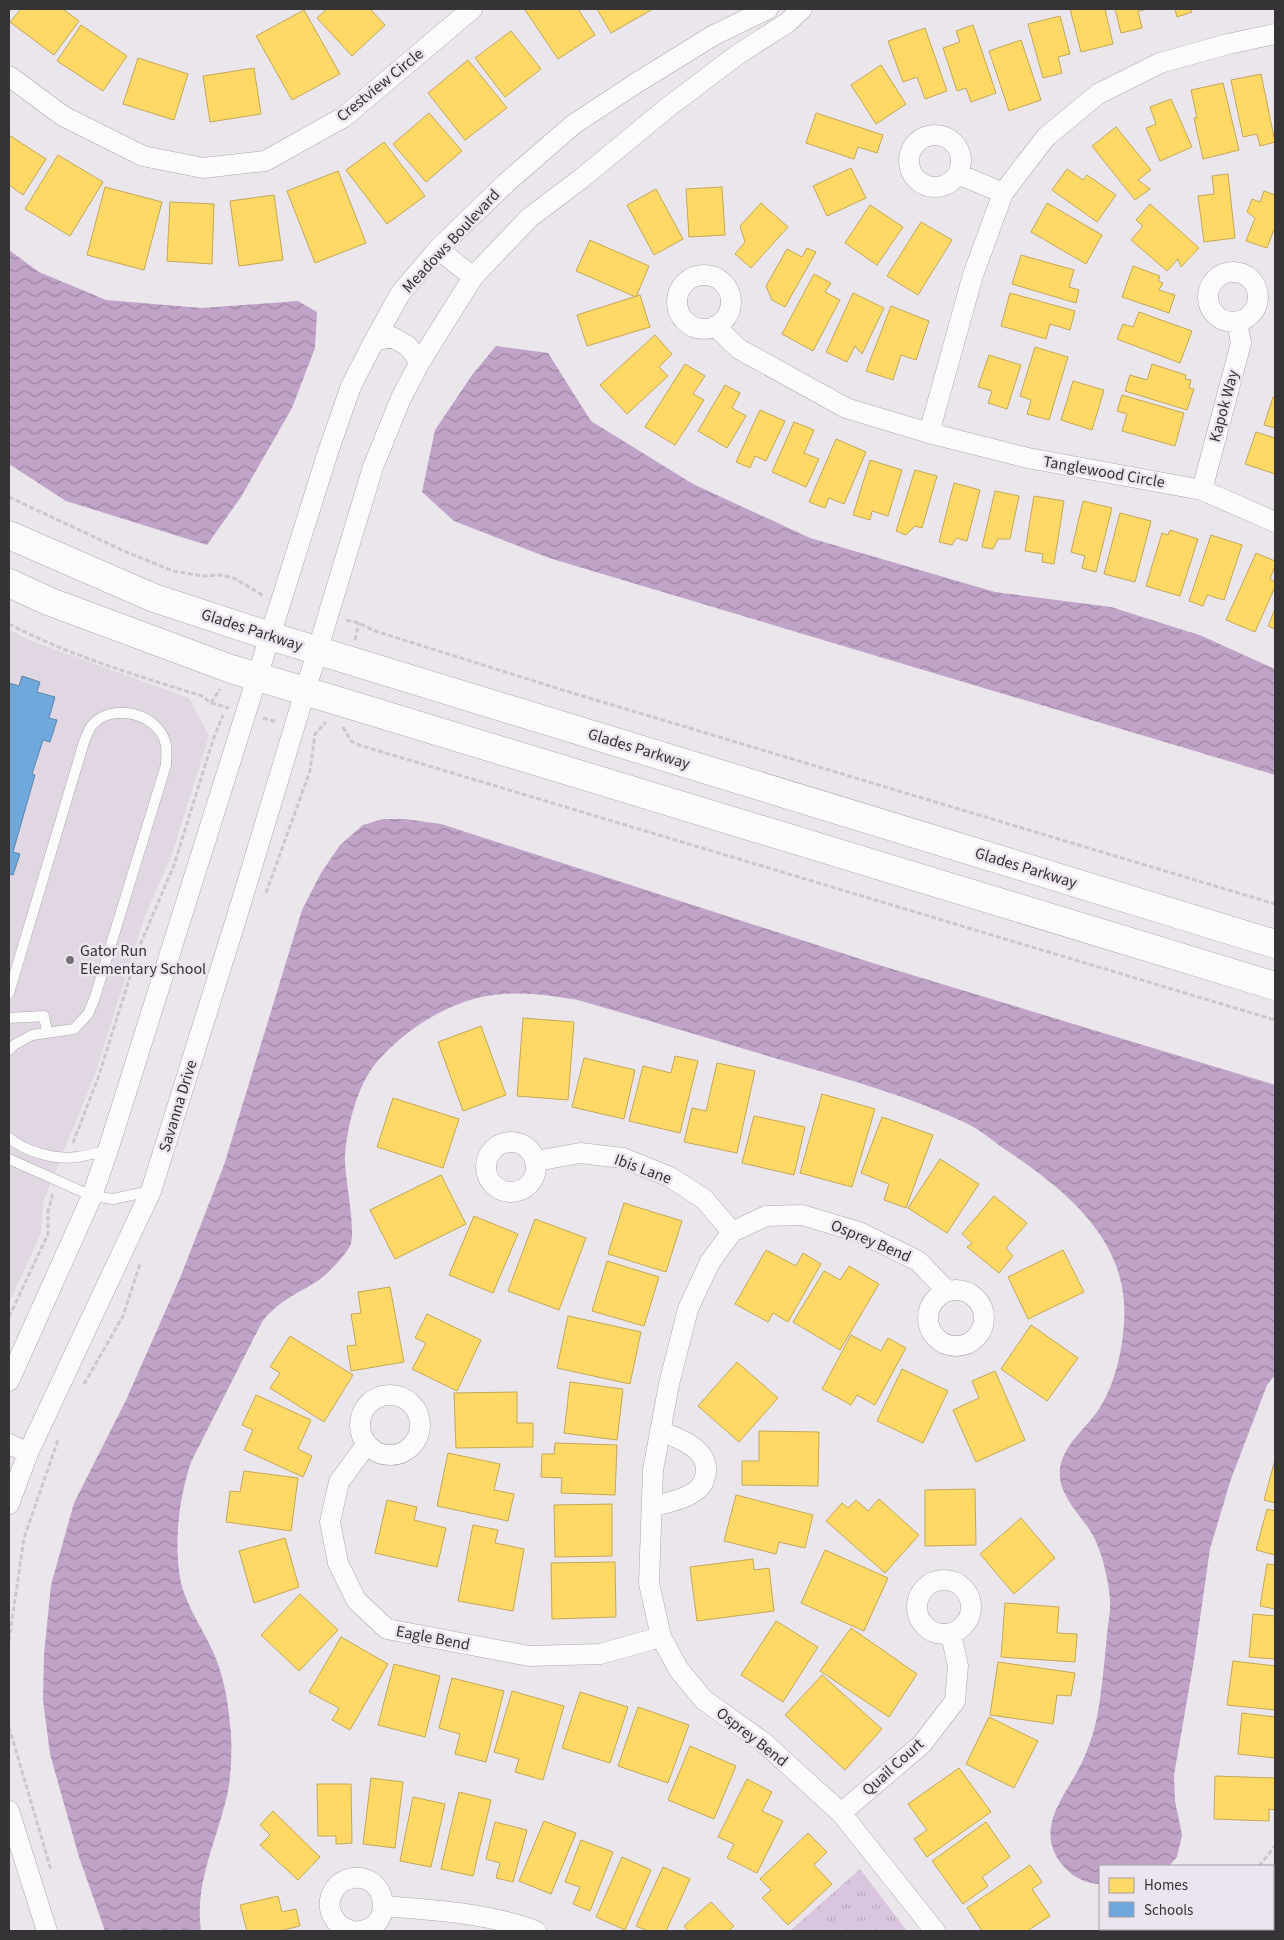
<svg xmlns="http://www.w3.org/2000/svg" width="1284" height="1940" viewBox="0 0 1284 1940" font-family="'Source Sans 3',sans-serif">
  <defs>
    <pattern id="grass-tufts" width="24" height="20" patternUnits="userSpaceOnUse" patternTransform="scale(1.25)"><rect width="24" height="20" fill="#d9c5de"/><path d="M3 7l-1-3M5 7V3M7 7l1-3M15 17l-1-3M17 17v-4M19 17l1-3" fill="none" stroke="#bbaabf"/></pattern>
    <pattern id="water-waves" width="16" height="10" patternUnits="userSpaceOnUse" patternTransform="scale(1.25)"><rect width="16" height="10" fill="#c0a4c7"/><path d="M0 5q4-4 8 0t8 0" fill="none" stroke="#9d86a2"/></pattern>
  </defs>
  <rect width="100%" height="100%" fill="#ebe6ec"/>
  <path fill="#e0d7e2" d="M9,630L29,640L189,698L209,736L172,854L145,916L94,1077L43,1202L41,1233L9,1303Z"/>
  <path fill="url(#grass-tufts)" d="M860,1869L907,1931H791V1930Z"/>
  <path fill="url(#water-waves)" d="M9,250L39,272L106,300L202,308L298,301L317,312L315,348L292,408L241,497L207,545L66,501L9,464Z
    M496,346L548,353L591,421L693,484L810,538L995,592L1111,607L1202,636L1275,669V775L549,558L454,521L422,492L435,430L472,375Z
    M383,819H405L441,824L879,965L1275,1085V1375L1267,1385L1231,1479L1210,1549L1194,1660L1174,1775L1175,1801L1182,1835L1177,1857L1169,1866H1100V1884C1072,1884 1046,1855 1051,1827C1054,1806 1070,1786 1079,1768C1090,1747 1097,1723 1100,1699C1103,1678 1105,1656 1107,1634C1108,1623 1111,1612 1110,1601C1109,1583 1104,1561 1097,1544C1087,1518 1057,1499 1060,1469C1063,1443 1090,1426 1102,1404C1118,1377 1126,1334 1124,1303C1120,1234 1062,1188 1009,1152C995,1143 981,1130 966,1123C910,1097 851,1080 792,1063C721,1042 650,1021 578,1000C553,996 529,992 503,994C455,997 407,1027 376,1063C357,1086 347,1127 345,1156C344,1175 357,1233 350,1246C344,1257 326,1276 316,1282C295,1295 277,1302 262,1322L191,1462C179,1499 174,1539 180,1578C185,1605 203,1628 214,1654C225,1679 229,1708 231,1735C232,1751 231,1776 228,1791C218,1839 194,1882 201,1931H105L79,1857L50,1754L43,1700L44,1654L51,1585L74,1503L126,1400L180,1278L224,1165L302,910L321,873L340,845L363,825Z"/>
  <path fill="#ffd966" stroke="#c3a758" d="M21,9H63L79,21L54,55L10,22Z
    M327,9H370L385,25L352,56L317,18Z
    M527,9H578L595,35L558,59L525,10Z
    M597,9H653L611,33Z
    M1070,9H1105L1113,44L1081,52Z
    M1115,9H1148L1138,11L1142,28L1121,33Z
    M1175,9H1191L1192,12L1177,17Z
    M304,10L340,74L292,100L256,36Z
    M1060,16L1070,54L1058,57L1062,73L1043,78L1028,24Z
    M81,25L127,56L103,91L57,61Z
    M973,25L996,93L971,102L966,88L957,91L943,48L960,42L956,31Z
    M925,28L947,91L925,99L917,77L903,82L888,41Z
    M511,31L541,69L505,97L475,58Z
    M1021,40L1041,100L1009,111L989,51Z
    M138,58L188,74L174,120L123,104Z
    M468,60L507,108L465,140L428,93Z
    M881,65L906,104L876,124L851,85Z
    M254,68L261,114L210,122L203,76Z
    M1261,74L1275,142L1260,146L1257,134L1243,137L1231,80Z
    M1223,83L1239,150L1203,159L1194,118H1197L1191,90Z
    M1171,99L1192,147L1160,161L1146,128L1156,124L1150,107Z
    M429,113L462,151L426,182L393,144Z
    M816,113L883,135L877,153L858,147L854,159L806,143Z
    M1116,127L1151,170L1138,180L1150,189L1135,200L1092,146Z
    M9,135L46,159L23,195L9,185Z
    M384,142L425,196L387,224L346,170Z
    M58,155L103,182L70,236L25,209Z
    M851,168L866,198L827,216L813,186Z
    M1067,169L1083,180L1087,175L1116,195L1097,222L1052,190Z
    M338,171L366,243L315,263L287,191Z
    M1228,174L1235,238L1204,242L1198,196L1214,194L1212,176Z
    M105,187L162,202L144,270L87,255Z
    M722,187L725,235L689,237L686,189Z
    M656,189L683,239L654,255L627,205Z
    M1264,191L1275,195V227L1267,248L1246,241L1255,218L1247,212L1252,199L1260,202Z
    M274,195L283,260L239,266L230,201Z
    M170,202L214,204L212,264L167,261Z
    M761,203L788,227L751,268L735,254L745,242L740,226Z
    M1047,203L1102,235L1086,264L1031,232Z
    M1150,204L1199,248L1181,267L1178,259L1167,271L1131,240L1143,226L1136,220Z
    M870,205L903,227L877,265L845,243Z
    M921,222L952,240L918,295L887,276Z
    M590,240L649,266L636,297L576,271Z
    M807,248L816,252L785,307L772,300L766,286L787,249L802,257Z
    M1021,255L1074,270L1069,287L1079,290L1076,303L1012,284Z
    M1133,266L1160,276L1158,281L1163,283L1159,290L1175,295L1169,313L1122,297Z
    M814,274L831,283L825,292L840,300L813,351L782,334Z
    M853,293L884,308L862,354L855,346L847,362L826,352Z
    M1010,293L1075,311L1070,330L1050,324L1046,339L1001,326Z
    M640,295L650,327L587,346L577,315Z
    M891,306L929,321L916,360L901,355L893,380L866,371Z
    M1139,312L1192,331L1180,363L1117,339L1123,324L1133,327Z
    M655,335L672,354L659,367L668,376L627,414L600,385Z
    M1035,347L1068,357L1049,420L1027,414L1031,400L1020,396Z
    M989,355L1021,365L1007,409L988,403L992,391L978,387Z
    M685,364L705,376L693,394L704,400L675,445L645,427Z
    M1152,364L1186,375L1185,379L1191,380L1189,388L1194,389L1187,410L1125,391L1130,375L1147,380Z
    M1073,381L1104,390L1092,430L1061,420Z
    M725,385L740,393L732,408L746,416L727,448L698,431Z
    M1122,395L1184,413L1175,446L1122,431L1127,414L1117,411Z
    M1273,397H1275V428L1264,425Z
    M760,410L785,421L766,461L755,456L750,468L736,462Z
    M794,422L814,430L804,453L819,459L806,487L772,472Z
    M1256,432L1275,438V474L1245,464Z
    M836,439L866,452L844,504L829,498L825,508L809,502Z
    M870,460L902,470L888,516L872,511L870,520L853,515Z
    M915,470L937,476L922,528L915,526L906,535L896,531Z
    M954,483L980,490L967,541L956,538L952,545L939,542Z
    M995,491L1019,496L1010,539H998L993,549L982,547Z
    M1034,496L1064,501L1054,564L1042,562L1043,554L1025,551Z
    M1083,501L1112,508L1096,572L1082,568L1085,556L1071,552Z
    M1120,513L1151,521L1135,582L1104,574Z
    M1170,530L1198,539L1180,596L1146,586L1162,533L1168,535Z
    M1211,535L1242,545L1224,600L1207,595L1203,606L1189,601Z
    M1256,553L1275,561V566L1270,579L1275,582V587L1255,632L1226,620Z
    M1275,609V629L1268,626Z
    M523,1018L574,1022L568,1100L517,1096Z
    M481,1026L506,1095L463,1111L438,1042Z
    M675,1056L698,1061L680,1133L629,1121L643,1066L671,1073Z
    M584,1058L635,1070L624,1119L572,1107Z
    M717,1063L755,1071L737,1153L684,1142L692,1108L706,1111Z
    M822,1094L875,1109L852,1187L800,1173Z
    M393,1098L459,1119L443,1168L377,1147Z
    M754,1116L805,1127L794,1175L742,1163Z
    M882,1117L933,1135L906,1208L884,1200L889,1184L861,1173Z
    M940,1159L979,1184L947,1233L908,1208Z
    M441,1175L466,1224L395,1259L370,1210Z
    M994,1196L1027,1223L1006,1248L1013,1256L999,1273L967,1247L972,1243L962,1234Z
    M624,1203L682,1221L666,1272L608,1254Z
    M474,1216L518,1234L493,1293L449,1275Z
    M535,1219L586,1238L559,1310L508,1291Z
    M766,1250L796,1266L803,1253L821,1264L788,1322L773,1313L768,1322L735,1304Z
    M1063,1250L1084,1292L1028,1319L1008,1277Z
    M607,1261L659,1277L644,1326L592,1311Z
    M849,1266L879,1284L840,1350L793,1322L824,1271L840,1280Z
    M390,1287L404,1362L351,1371L347,1346L356,1345L351,1314L361,1313L358,1292Z
    M427,1314L481,1340L457,1391L412,1369L426,1343L415,1338Z
    M568,1316L641,1332L630,1384L557,1368Z
    M1031,1325L1078,1358L1047,1401L1001,1369Z
    M851,1335L881,1351L888,1338L906,1348L875,1405L857,1395L851,1405L822,1389Z
    M290,1336L353,1375L324,1422L270,1388L280,1373L270,1367Z
    M737,1362L778,1398L739,1442L698,1406Z
    M902,1369L948,1391L923,1443L877,1421Z
    M995,1371L1025,1440L976,1462L953,1410L979,1398L972,1381Z
    M570,1382L623,1389L617,1440L564,1433Z
    M517,1392V1423H533V1447L456,1448L454,1393Z
    M256,1395L311,1420L298,1449L312,1456L303,1477L244,1450L253,1430L242,1425Z
    M759,1431L819,1432L818,1486L742,1485V1461H759Z
    M555,1443L617,1445L615,1495L561,1493L562,1478L541,1477L542,1454H554Z
    M448,1453L500,1464L494,1490L514,1494L508,1521L437,1506Z
    M1275,1460V1503L1264,1500Z
    M244,1471L298,1478L291,1531L226,1522L230,1491L240,1492Z
    M975,1489L976,1545L925,1546V1490Z
    M736,1495L813,1515L805,1548L779,1542L776,1554L724,1541Z
    M879,1499L919,1535L885,1573L826,1521L842,1503L848,1508L856,1500L868,1511Z
    M387,1500L417,1507L414,1520L446,1528L437,1567L375,1553Z
    M612,1504V1556L555,1557L554,1505Z
    M1267,1509L1275,1511V1555L1256,1550Z
    M1021,1518L1055,1558L1014,1594L980,1554Z
    M473,1525L498,1530L495,1543L524,1549L513,1611L458,1601Z
    M285,1538L299,1587L254,1603L239,1551Z
    M825,1550L888,1578L864,1631L801,1603Z
    M753,1559L754,1570L769,1568L774,1611L697,1621L690,1567Z
    M615,1562L616,1617L552,1619L551,1563Z
    M1267,1564L1275,1565V1609L1260,1606Z
    M300,1594L338,1630L299,1671L261,1635Z
    M1005,1603L1059,1607L1057,1633L1077,1634L1075,1662L1001,1657Z
    M1253,1614L1275,1616V1659L1249,1657Z
    M776,1621L818,1647L783,1702L741,1675Z
    M851,1628L917,1674L889,1717L820,1671Z
    M341,1637L388,1664L350,1730L332,1720L339,1708L309,1692Z
    M1233,1661L1275,1666V1710L1227,1705Z
    M998,1662L1075,1673L1071,1696L1057,1695L1053,1724L990,1715Z
    M394,1664L440,1676L425,1737L378,1725Z
    M822,1675L882,1729L845,1770L785,1715Z
    M452,1678L504,1691L486,1762L455,1754L460,1734L439,1728Z
    M512,1691L564,1706L543,1780L515,1772L519,1759L494,1752Z
    M580,1692L628,1707L610,1763L562,1748Z
    M638,1707L689,1725L668,1783L618,1766Z
    M1242,1713L1275,1717V1758L1238,1754Z
    M989,1717L1038,1741L1014,1788L966,1764Z
    M690,1746L736,1766L714,1819L668,1800Z
    M959,1768L991,1812L927,1857L914,1839L927,1830L908,1804Z
    M1215,1776L1275,1778V1810L1269,1809V1821L1214,1819Z
    M371,1778L403,1782L395,1848L363,1844Z
    M747,1779L772,1792L762,1811L783,1821L757,1873L727,1858L734,1844L718,1837Z
    M317,1784H351L352,1843L336,1844V1836H318Z
    M459,1792L491,1800L473,1876L441,1869Z
    M413,1797L445,1804L431,1867L400,1861Z
    M273,1811L320,1857L298,1880L260,1845L270,1835L260,1825Z
    M544,1821L576,1833L551,1894L519,1881Z
    M495,1822L527,1830L513,1882L496,1878L500,1863L486,1859Z
    M986,1822L1010,1857L982,1877L988,1886L963,1904L932,1861Z
    M808,1833L827,1852L814,1865L832,1884L788,1925L762,1898L771,1890L760,1879Z
    M581,1840L613,1852L590,1911L573,1904L580,1887L565,1882Z
    M622,1857L651,1870L625,1930L596,1917Z
    M1030,1865L1042,1882L1032,1889L1050,1916L1027,1931H982L967,1908Z
    M663,1867L690,1879L666,1931H648L636,1926Z
    M278,1896L282,1912L296,1909L300,1926L279,1931H247L240,1905Z
    M711,1902L734,1926L728,1931H688L684,1926Z"/>
  <path fill="#6fa8dc" stroke="#5e85aa" d="M22,676L40,682L37,692L55,697L49,718L57,720L50,742L43,740L32,774L35,775L13,852L20,854L13,875L9,874V683L19,686Z"/>
  <g fill="none" stroke-linecap="round" stroke-linejoin="round">
    <defs>
      <path id="lane" d="M9,993L84,742C86,737 89,728 93,724C114,702 160,714 166,745C167,751 166,759 166,765L94,1000L88,1014L74,1029L32,1035L14,1045L9,1050
        M9,1018L44,1016L47,1032
        M9,1138C27,1152 54,1160 77,1157C87,1156 98,1152 108,1150
        M9,1159L92,1196L113,1199L150,1191"/>
      <path id="street" d="M9,76L63,116L143,156L203,168L265,161L344,117L472,9
        M909 161a26 26 0 1 1 52 0a26 26 0 1 1-52 0Z
        M958,174L1003,193
        M438,249L473,277
        M1208 297a25 25 0 1 1 50 0a25 25 0 1 1-50 0Z
        M677 302a27 27 0 1 1 54 0a27 27 0 1 1-54 0Z
        M715,326L739,349L846,408L929,433L1028,458L1202,490L1275,522
        M374,341L392,337L408,346L420,362
        M929,433L973,275L1003,193L1046,137L1098,94L1160,63L1228,44L1275,34
        M1202,490L1241,343L1237,322
        M486 1167a25 25 0 1 1 50 0a25 25 0 1 1-50 0Z
        M536,1161L580,1153L623,1158L670,1177L704,1199L732,1232
        M928 1318a28 28 0 1 1 56 0a28 28 0 1 1-56 0Z
        M9,1381L92,1196L108,1150L328,452L351,386L374,341L400,294L438,249L506,183L574,124L638,82L714,35L768,9
        M360 1425a30 30 0 1 1 60 0a30 30 0 1 1-60 0Z
        M9,1444L28,1453
        M367,1444L339,1482L330,1522L338,1563L356,1600L387,1629L529,1656L600,1654L661,1637
        M9,1504L28,1453L151,1191L238,913L373,467L401,398L420,362L473,277L529,218L582,178L667,108L737,55L787,23L802,9
        M652,1507C667,1502 686,1500 698,1489C704,1484 705,1478 706,1472C708,1448 678,1438 660,1431
        M917 1607a27 27 0 1 1 54 0a27 27 0 1 1-54 0Z
        M9,1811L47,1931
        M841,1813L922,1744L955,1701L958,1666L951,1634
        M1273,1897L1275,1893
        M384,1906C434,1910 488,1913 536,1931
        M353,1931C334,1927 323,1907 334,1890C338,1883 346,1879 353,1878C388,1874 395,1927 360,1931
        M935,1931L841,1813L763,1742L704,1700L679,1670L661,1637L649,1583L653,1470L669,1384L688,1309L710,1262L732,1232L766,1216L802,1215L859,1232L918,1261L947,1291
        M1230,1931L1233,1929"/>
      <path id="primary" d="M9,535L154,598L270,636L1275,944
        M9,583L48,601L231,669L338,701L1275,986"/>
    </defs>
    <use href="#lane" stroke="#aba7ac" stroke-width="11"/>
    <use href="#street" stroke="#aba7ac" stroke-width="21"/>
    <use href="#primary" stroke="#aba7ac" stroke-width="29"/>
    <path stroke="#cac8ca" stroke-width="3" stroke-dasharray="5 2.5" stroke-linecap="butt" d="M9,497L124,551L173,571L203,576L220,575L234,578L264,596
      M346,620L359,623L375,631L566,691L1275,904
      M9,624C68,655 138,676 202,696L211,703L229,708
      M355,640L359,623
      M211,703L220,689
      M263,718L277,722
      M343,727L351,741L359,745L1275,1020
      M266,893L310,771L315,734L326,722
      M73,1143L98,1078L140,945L174,865L213,740L223,715
      M9,1317L48,1234V1212L53,1193
      M84,1384L123,1316L140,1264
      M9,1641L24,1538L58,1440
      M9,1727L51,1870
      M1259,1866L1275,1846
      M1114,1931L1125,1929
      M1272,1931L1275,1927"/>
    <use href="#lane" stroke="#fcfbfc" stroke-width="10"/>
    <use href="#street" stroke="#fcfbfc" stroke-width="20"/>
    <use href="#primary" stroke="#fcfbfc" stroke-width="28"/>
  </g>
  <circle fill="#757276" stroke="#ece4ee" stroke-width="2" cx="70" cy="960" r="5"/>
  <g text-anchor="middle" dominant-baseline="central" stroke-width="5" stroke-linejoin="round" paint-order="stroke">
    <g font-size="16" fill="#363336" stroke="#ece4ee">
      <text transform="translate(380 85) rotate(-39)">Crestview Circle</text>
      <text transform="translate(451 241) rotate(-47)">Meadows Boulevard</text>
      <text transform="translate(1224 406) rotate(-75)">Kapok Way</text>
      <text transform="translate(1104 472) rotate(10)">Tanglewood Circle</text>
      <text transform="translate(252 630) rotate(18)">Glades Parkway</text>
      <text transform="translate(639 749) rotate(17)">Glades Parkway</text>
      <text transform="translate(1026 868) rotate(17)">Glades Parkway</text>
      <text transform="translate(178 1106) rotate(-73)">Savanna Drive</text>
      <text transform="translate(643 1169) rotate(20)">Ibis Lane</text>
      <text transform="translate(871 1241) rotate(23)">Osprey Bend</text>
      <text transform="translate(433 1638) rotate(11)">Eagle Bend</text>
      <text transform="translate(752 1737) rotate(38)">Osprey Bend</text>
      <text transform="translate(893 1767) rotate(-42)">Quail Court</text>
    </g>
    <g font-size="16" fill="#363336" stroke="#ece4ee" text-anchor="start">
      <text x="80" y="951">Gator Run<tspan x="80" dy="18">Elementary School</tspan></text>
    </g>
  </g>
  <rect width="1284" height="1940" fill="none" stroke="#363336" stroke-width="20"/>
  <rect x="1099" y="1865" width="175" height="65" fill="#ece4ee" stroke="#a39da4"/>
  <rect x="1109" y="1878" width="25" height="15" fill="#ffd966" stroke="#a39da4"/>
  <text x="1144" y="1890" font-size="15" fill="#363336">Homes</text>
  <rect x="1109" y="1902" width="25" height="15" fill="#6fa8dc" stroke="#a39da4"/>
  <text x="1144" y="1915" font-size="15" fill="#363336">Schools</text>
</svg>
